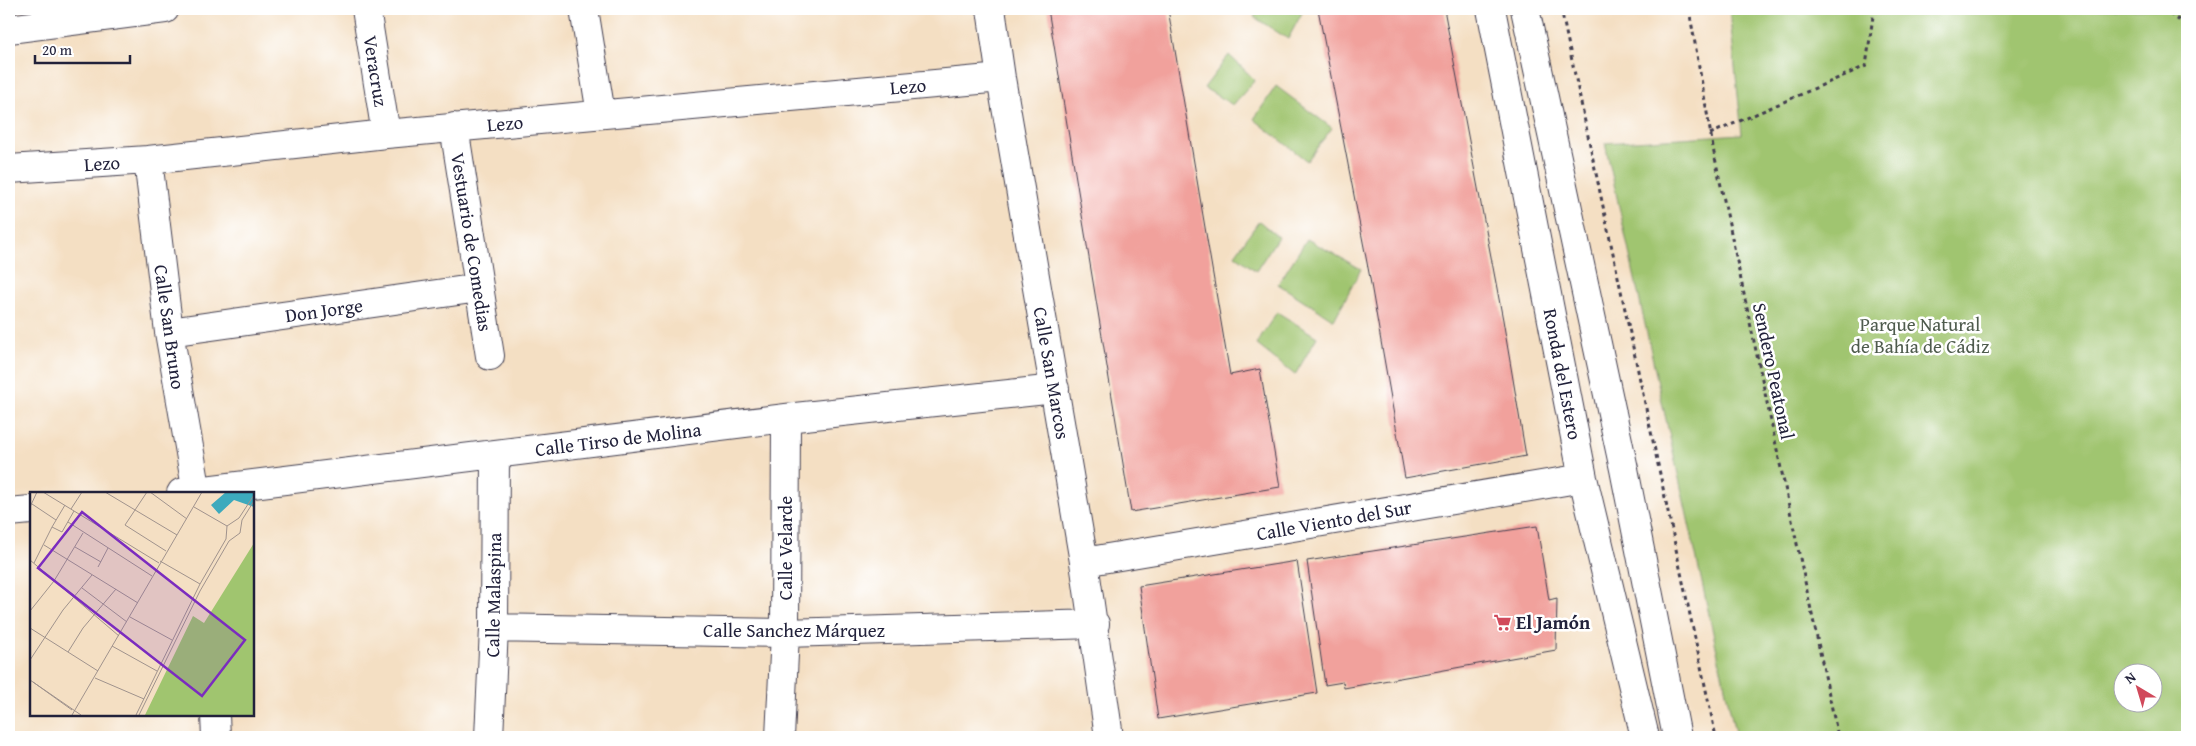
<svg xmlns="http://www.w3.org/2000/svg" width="2196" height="746" viewBox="0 0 2196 746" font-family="'Gentium Book Plus',serif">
  <rect width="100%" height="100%" fill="#fff"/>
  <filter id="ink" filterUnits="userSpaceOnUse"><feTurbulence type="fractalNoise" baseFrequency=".02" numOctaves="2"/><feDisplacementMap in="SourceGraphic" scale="10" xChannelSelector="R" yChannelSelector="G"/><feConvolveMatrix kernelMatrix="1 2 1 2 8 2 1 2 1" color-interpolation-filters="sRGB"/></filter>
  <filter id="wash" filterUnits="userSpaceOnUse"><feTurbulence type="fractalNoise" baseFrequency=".0096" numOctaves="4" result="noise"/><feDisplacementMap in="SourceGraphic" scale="20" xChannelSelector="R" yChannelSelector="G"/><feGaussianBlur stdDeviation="1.12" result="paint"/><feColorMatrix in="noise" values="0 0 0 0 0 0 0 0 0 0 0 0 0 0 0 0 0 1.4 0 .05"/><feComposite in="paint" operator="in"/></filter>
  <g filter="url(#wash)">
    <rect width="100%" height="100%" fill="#f4dfc3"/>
    <path fill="#a0c56f" stroke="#617455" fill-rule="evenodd" d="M1259,9H1304L1288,39L1254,17Z
      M1729,9H2187V737H1736L1605,143L1742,134ZM2124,674H2154V704H2124Z
      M1229,55L1255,80L1233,105L1204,88Z
      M1276,86L1332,128L1307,161L1254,119Z
      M1259,221L1278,237L1256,271L1235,255Z
      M1307,239L1361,269L1334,320L1278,284Z
      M1277,312L1317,337L1295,375L1256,344Z"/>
    <g id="blocks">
      <path fill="#f1a19c" d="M1048,9H1168L1230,375L1260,369L1280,487L1131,512Z
        M1318,9H1444L1503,320L1526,456L1405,478L1369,273Z
        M1537,526L1549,600L1557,598L1556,650L1344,688L1343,682L1325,685L1307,561Z
        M1297,561L1317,693L1158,719L1139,586Z"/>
    </g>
  </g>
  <g filter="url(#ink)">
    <use href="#blocks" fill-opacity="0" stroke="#423e4f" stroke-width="1"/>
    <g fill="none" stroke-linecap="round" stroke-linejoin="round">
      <defs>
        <path id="minor" d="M366,9L386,134
          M584,9L601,114
          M991,9L1001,78L1084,562L1109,737
          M1491,9L1583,478L1645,737
          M1525,9L1624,469L1677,737
          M9,29L165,9
          M454,127L490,356
          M148,160L169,332L197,493
          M9,169L148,160L386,134L1001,78
          M169,332L479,288
          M181,493L786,418L1055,389
          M9,512L31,510
          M1084,562L1583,478
          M494,628L785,633L1095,624
          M215,715L216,737
          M489,737L494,628L495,454
          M780,737L785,633L786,418"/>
      </defs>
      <use href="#minor" stroke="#423e4f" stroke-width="30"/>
      <path stroke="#423e4f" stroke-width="3" stroke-dasharray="4 4" stroke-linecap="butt" d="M1561,9L1716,737
        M1689,9L1714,153L1838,737
        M2163,9L2187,26
        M1710,134L1866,66L1874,9"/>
      <use href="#minor" stroke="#fff" stroke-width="28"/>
    </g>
  </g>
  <defs>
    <symbol id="supermarket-bare" viewBox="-9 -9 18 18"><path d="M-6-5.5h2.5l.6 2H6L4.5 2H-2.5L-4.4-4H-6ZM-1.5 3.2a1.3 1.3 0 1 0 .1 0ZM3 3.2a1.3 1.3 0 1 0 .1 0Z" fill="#d1495b" stroke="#fff" stroke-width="2.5" paint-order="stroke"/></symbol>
  </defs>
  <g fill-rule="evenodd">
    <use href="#supermarket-bare" x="1490" y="610" width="25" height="25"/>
  </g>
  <g text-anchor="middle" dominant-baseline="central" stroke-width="5" stroke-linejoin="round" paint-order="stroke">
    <g font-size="19" fill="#22223b" stroke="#fff">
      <text transform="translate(376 71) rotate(81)">Veracruz</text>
      <text transform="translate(908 86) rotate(-5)">Lezo</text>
      <text transform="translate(505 123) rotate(-5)">Lezo</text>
      <text transform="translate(102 163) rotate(-4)">Lezo</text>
      <text transform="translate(472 242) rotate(81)">Vestuario de Comedias</text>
      <text transform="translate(324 310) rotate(-8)">Don Jorge</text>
      <text transform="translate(170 327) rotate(82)">Calle San Bruno</text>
      <text transform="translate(1774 371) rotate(78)">Sendero Peatonal</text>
      <text transform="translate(1052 373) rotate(80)">Calle San Marcos</text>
      <text transform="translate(1563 374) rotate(79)">Ronda del Estero</text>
      <text transform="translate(618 439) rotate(-7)">Calle Tirso de Molina</text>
      <text transform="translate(1334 520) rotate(-10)">Calle Viento del Sur</text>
      <text transform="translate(785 548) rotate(-90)">Calle Velarde</text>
      <text transform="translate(493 595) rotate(-89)">Calle Malaspina</text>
      <text x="794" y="630">Calle Sanchez Márquez</text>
    </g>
    <g font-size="19" fill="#4e5b4d" stroke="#fff">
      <text x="1920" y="324">Parque Natural<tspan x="1920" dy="22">de Bahía de Cádiz</tspan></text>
    </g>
    <g font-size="19" font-weight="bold" fill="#22223b" stroke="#fff" text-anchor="start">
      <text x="1516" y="622">El Jamón</text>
    </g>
  </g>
  <g transform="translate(30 492)">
    <rect width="224" height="224" fill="#f4dfc3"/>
    <path d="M224,51V223H115L163,124L174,131Z" fill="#a0c56f"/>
    <path d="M196,0H224V15L204,8L189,22L181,13Z" fill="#3daabd"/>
    <path fill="none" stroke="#a0938d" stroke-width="1" d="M13,0L129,71M75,0L147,43M117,0L95,33L136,59M120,0L157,27M2,12L26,28M35,13L22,35L32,40L44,19M0,15L7,0M164,15L197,34M41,17L52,0M38,30L122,84M197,34L209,26L224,3M14,53L108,111M45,55L71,70M0,68L89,144M130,69L170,92M4,71L22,35M68,75L78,56M52,96L97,130M0,119L24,89L53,41M100,125L142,148M0,136L68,179M82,154L127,179M38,160L53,136L86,97M0,168L33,118L62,83M65,186L114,207M0,188L51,223M3,190L42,218M42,223L172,0M106,223L170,92L196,47L197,34M109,223L170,99L199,49L210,41L212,28L224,9"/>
    <path fill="#7b2cbf" fill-opacity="0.15" stroke="#7b2cbf" stroke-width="2.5" d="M52,20L215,148L172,204L8,76Z"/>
    <rect width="224" height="224" fill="none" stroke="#22223b" stroke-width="2.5"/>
  </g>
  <rect width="2196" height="746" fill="none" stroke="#fff" stroke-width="30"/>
  <g transform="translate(2138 688) rotate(322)"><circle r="24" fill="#ffffff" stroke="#a7a7b1"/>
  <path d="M0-4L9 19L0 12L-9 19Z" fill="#d1495b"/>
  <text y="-8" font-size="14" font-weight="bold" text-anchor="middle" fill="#22223b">N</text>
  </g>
  <path d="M35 55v8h95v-8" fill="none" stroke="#22223b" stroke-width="2.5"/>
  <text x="42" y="55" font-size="15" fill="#22223b" stroke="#ffffff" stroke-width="4" paint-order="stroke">20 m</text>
</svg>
